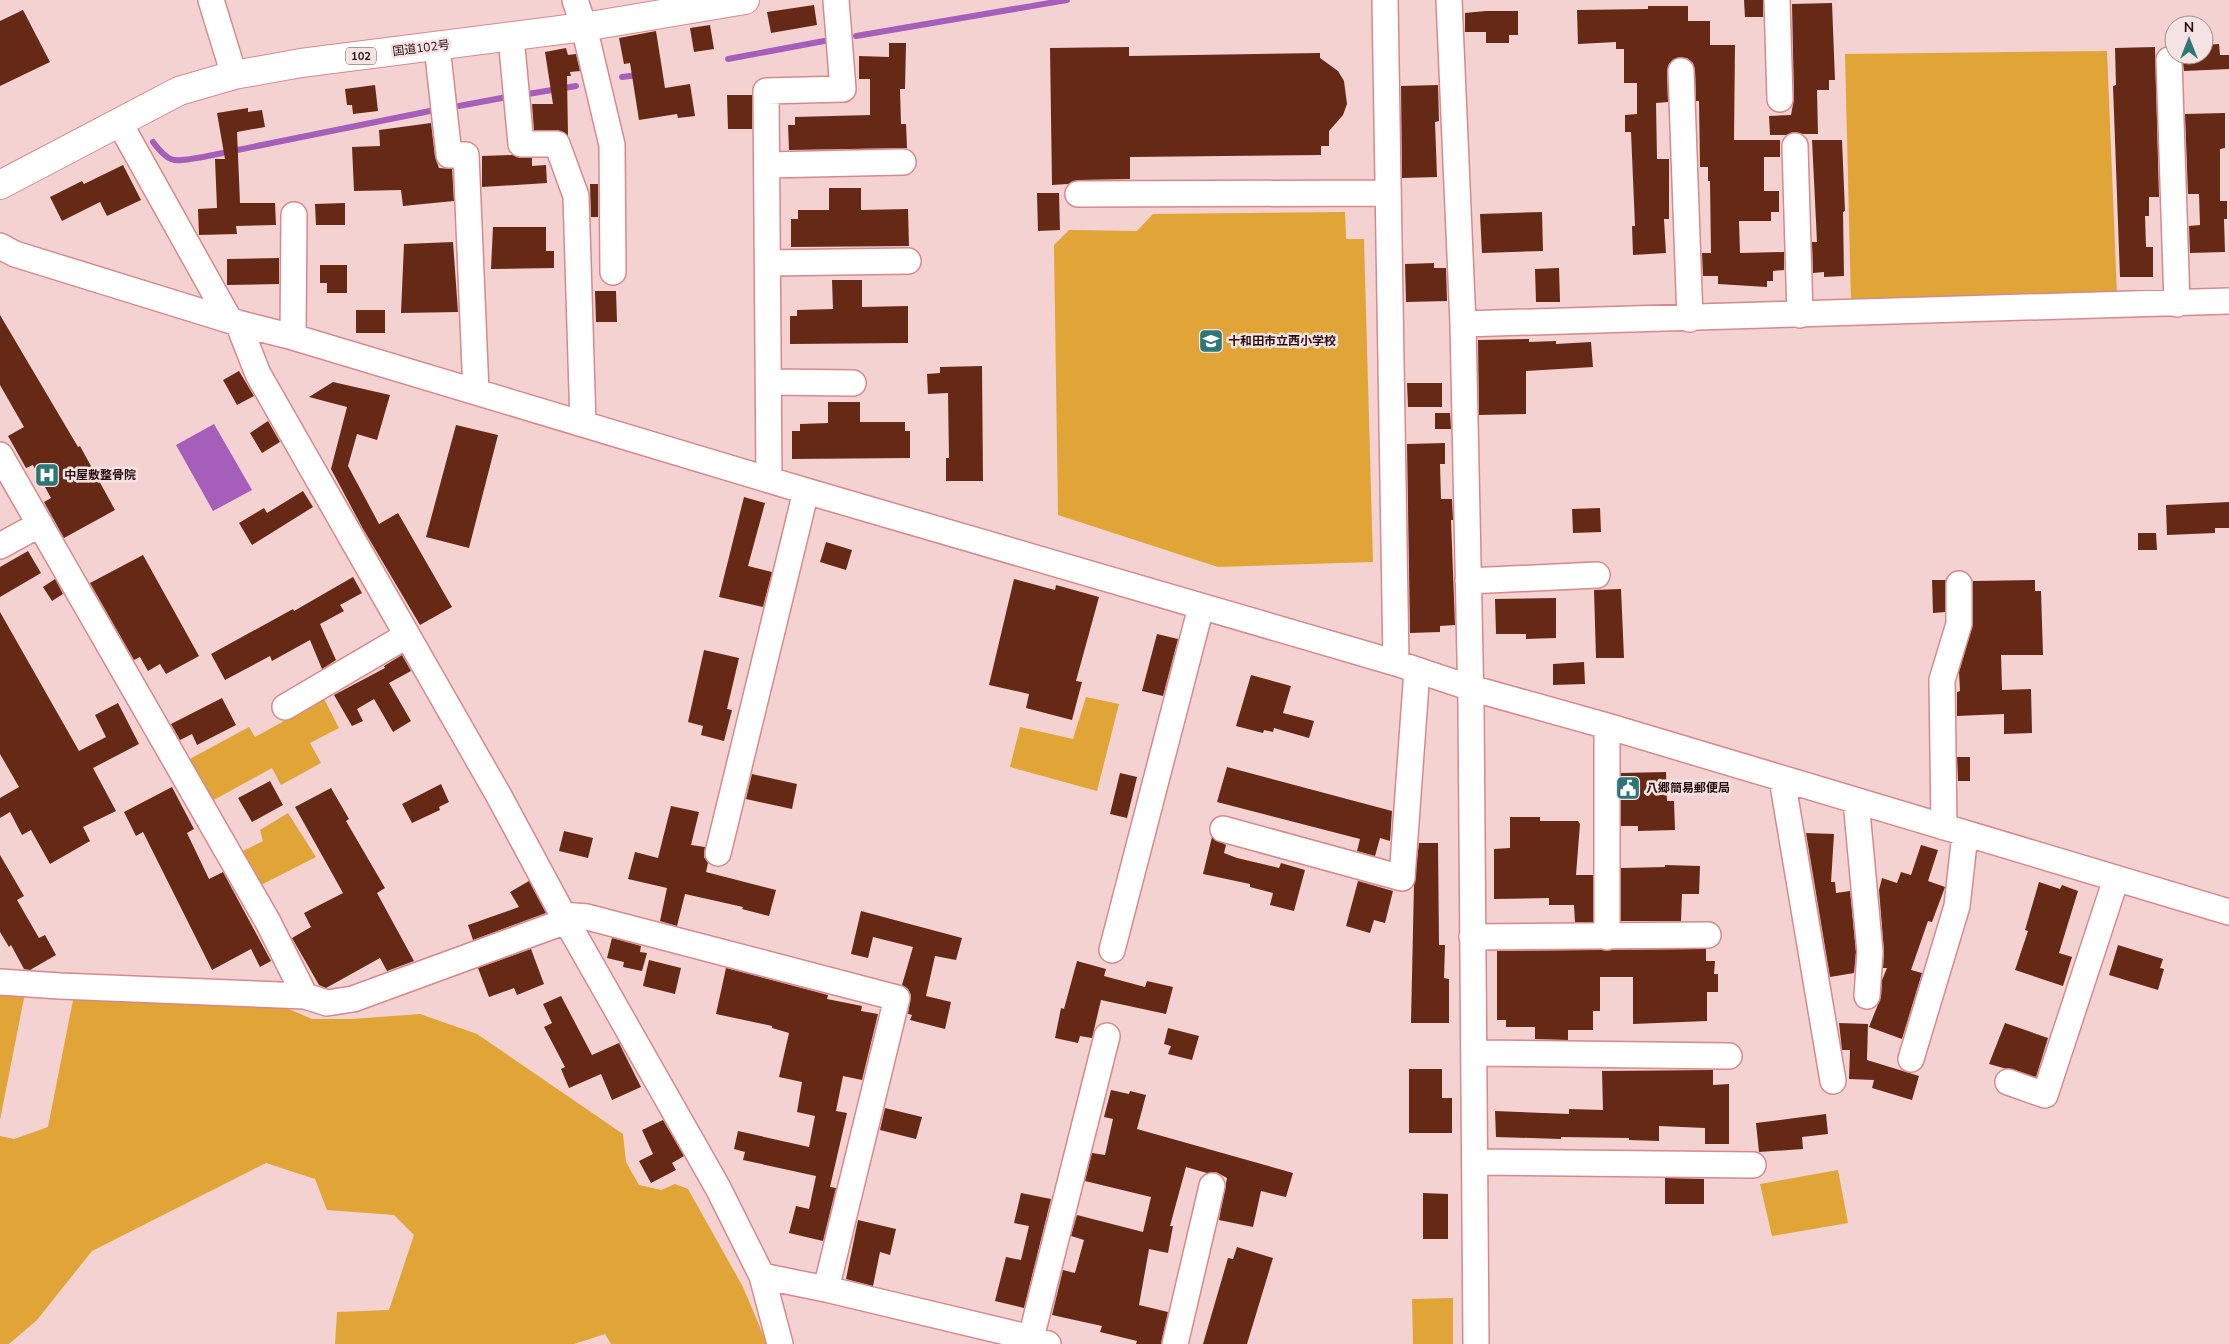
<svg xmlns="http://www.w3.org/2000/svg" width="2229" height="1344" viewBox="0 0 2229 1344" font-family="'Nunito Sans','Noto Sans JP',sans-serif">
  <rect width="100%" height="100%" fill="#f4d2d1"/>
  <path fill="#e1a537" d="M2107,51L2117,294L1851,304L1845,54Z
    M1345,212L1346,239H1364L1373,562L1218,567L1058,515L1054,245L1069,230L1137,231L1153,214Z
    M1086,697L1119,704L1097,791L1010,767L1020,727L1073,739Z
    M324,699L339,728L310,743L321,763L281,785L272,768L212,801L188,760L249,727L255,737Z
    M288,813L316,857L257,887L239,853L263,841L260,830Z
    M0,991L25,993L0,1120Z
    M74,995L277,1004L312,1019H352L420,1014L477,1034L623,1134L626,1162L639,1185L661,1190L675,1184L688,1189L743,1287L767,1344H611L605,1334L574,1344H335L337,1312L389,1310L414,1235L394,1215L327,1210L315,1179L266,1163L92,1251L37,1320L9,1344H0V1136L14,1139L48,1127Z
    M1838,1170L1848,1223L1772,1236L1760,1184Z
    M1453,1298V1344H1413L1412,1299Z"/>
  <path fill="#a55eba" d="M214,424L252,490L213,511L176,445Z"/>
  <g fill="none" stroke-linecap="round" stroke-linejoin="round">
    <path stroke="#a55eba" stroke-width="6" d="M856,36L1067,0
      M728,59L824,41
      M622,77L638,75
      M528,94L576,86
      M459,106L507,97
      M153,142C171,166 175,161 203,157L430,111"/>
  </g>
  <path fill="#652916" d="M1744,0H1763V17H1745Z
    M1832,3L1835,80H1829V90H1817L1818,134H1803L1795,132L1786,135H1770L1769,116L1791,115L1794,99L1792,4Z
    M814,5L817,25L771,33L767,12Z
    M1648,6H1688V21H1710V45H1735L1734,140H1780V157H1764V191H1779V212H1771V221H1739L1740,253L1784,252V270L1773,271V281H1767V287L1718,284V276H1703L1702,253H1711L1710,181H1708V167H1700L1699,101H1696L1695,70L1693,63L1687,58L1674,59L1669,64L1667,72L1668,102L1656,103L1657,159H1669V219H1664L1666,253L1633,255L1632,226H1635L1631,132H1625V115L1637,114V83H1624V49H1616V42L1578,44L1577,10L1648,9Z
    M23,10L50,62L0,86V21Z
    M1486,11H1518V35H1509V43H1486V32H1465V13Z
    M710,25L714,49L694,52L690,28Z
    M656,31L665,88L690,84L695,116L678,118L677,114L639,120L630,63L624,64L619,38Z
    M889,43H906L905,89H900L901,124H906L907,148L789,150L788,125H795V117L870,115V79H859V56L889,57Z
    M2219,44L2220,55H2229V69L2184,71L2182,55H2204V45Z
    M1129,47V56L1320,53V58L1338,71L1344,81L1347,104L1343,115L1329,131V146H1321V155L1130,157V179L1078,180L1068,184L1052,185L1050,48Z
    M2155,47L2159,197H2149V216H2145L2146,247H2153V277H2120L2113,86L2116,85L2115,48Z
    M566,48L568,55L576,54L580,71L570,72L571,76H567L568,136L558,130H534L532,104H553L545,52Z
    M375,85L378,111L353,114L352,105H347L345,89Z
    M1438,85L1439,121L1435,122L1437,177L1402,178L1401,86Z
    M727,95H752V129H728Z
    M248,108V112L262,110L265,127L237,132L240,203H275L276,225L236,226L237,234L199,235L198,209L217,208L215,159H225L217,113Z
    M2225,113V148L2220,149V201H2227V219H2224L2225,252L2190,253L2189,226L2200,225L2199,194H2188L2185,114Z
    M431,123L435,157L439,168L452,169L454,201L403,206L401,190L354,191L352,147L380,146L379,130Z
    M1812,140H1842L1845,211L1843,212L1844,276L1824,277V272L1813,273L1812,242H1817Z
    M512,155L521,158H532V166L546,165L547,183L482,187V156Z
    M123,165L141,200L107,216L100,202L62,221L50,197L82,181L84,184Z
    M590,184H598V217H591Z
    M829,188H861V210L908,209L909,246L791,247V219H798V210H829Z
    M1037,193H1059L1060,230L1038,231Z
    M345,203V225H316L315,204Z
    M1542,212L1543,251L1482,253L1480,214Z
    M493,227H546V251H554V268L491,269Z
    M453,242L458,312L401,313L404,244Z
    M279,258V284L227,285V259Z
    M1434,263V268H1446L1447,301L1406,302L1405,264Z
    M320,265H347V293H327V283H320Z
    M1559,268L1560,302H1536L1535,269Z
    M832,280H862V307L908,306V343L790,344V316H797V310L833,309Z
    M595,291H616L617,322H596Z
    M356,310H385V333H356Z
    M0,315L78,447L80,446L115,510L64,538L44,502L51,498L33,465L26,468L8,436L24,427L0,385Z
    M1529,339V342L1556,341V344L1591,342L1593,367L1526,371V414L1479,415L1478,340Z
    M982,366L983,481H946V458H949L948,393L928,394L927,374L940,373V367Z
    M239,371L254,396L237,405L223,380Z
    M333,382L390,395L377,440L357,434L348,466L379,524L398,513L452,607L420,625L362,527L331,469L347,407L309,397Z
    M1407,383H1442V407H1408Z
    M828,402H860V422H905V431H910V458L792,459V431H800V424L828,423Z
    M1435,413H1450L1451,429H1435Z
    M268,421L280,442L262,453L250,433Z
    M456,425L498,435L469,548L426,537Z
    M1445,443V464H1440L1441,499H1452L1453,520H1451L1455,625L1440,626V632L1410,633L1407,444Z
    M303,491L313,507L252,545L239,523L264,508L267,513Z
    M744,497L765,503L748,566L772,572L763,607L719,597Z
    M2229,502V528H2215V533L2167,535L2166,505Z
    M1600,508L1601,532L1573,533L1572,509Z
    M2138,533H2156L2157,550H2138Z
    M826,542L852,550L846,570L820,562Z
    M28,551L41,573L0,597V567Z
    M143,555L199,656L166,674L160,664L148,671L140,657L134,660L90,583Z
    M353,577L362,593L340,605L344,611L320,624L336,660L322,669L310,640L272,661L270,656L225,680L211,654L293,609L294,611Z
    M55,579L63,594L52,601L43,587Z
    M1014,579L1055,590L1056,585L1099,597L1076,681L1082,682L1072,720L1026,708L1029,694L989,685Z
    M1932,580H1946L1945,612L1933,613Z
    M2035,580V591H2041L2043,655H2001L2002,690L2031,689L2032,733L2004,734V714L1957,716V692L1960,691L1959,672L1973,624V581Z
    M1621,589L1624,658H1596L1594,590Z
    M1556,598V638L1526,639V634H1496L1495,599Z
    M0,612L79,751L106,737L95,715L118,703L139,744L93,768L116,811L83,827L90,841L50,864L31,830L22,835L10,812L0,818V798L19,787L0,754Z
    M1157,634L1178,639L1163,696L1142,691Z
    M704,650L739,658L727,709L732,710L724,741L701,735L703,726L688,722Z
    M402,655L411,671L389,683L411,721L393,732L374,699L357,709L363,721L352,726L334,695L385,668L384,666Z
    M1584,662L1585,684L1553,685V664Z
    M1251,675L1291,686L1283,713L1314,721L1309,738L1274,728L1273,732L1264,730L1263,733L1236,726Z
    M222,698L236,725L197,745L192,734L180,740L171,724Z
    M1957,757H1970V781H1958Z
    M1227,767L1392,811L1390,841L1380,838L1375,856L1357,851L1360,839L1217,802Z
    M1666,772L1667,801H1674L1675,830L1638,831V826H1621V773Z
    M1120,773L1137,777L1127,818L1110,814Z
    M752,774L797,784L792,809L746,799Z
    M270,781L283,805L252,822L238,798Z
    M441,784L449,802L439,807L440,810L412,823L402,804Z
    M172,787L194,829L187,833L209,879L223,872L271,961L260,967L251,949L212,970L143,832L136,836L124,812Z
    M331,788L349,819L346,821L385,888L377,893L414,961L387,971L380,958L326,988L319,985L292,938L311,927L304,913L343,893L295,807Z
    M671,806L699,812L691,845L705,847L704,857L708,863L706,872L776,890L769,916L742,909L743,907L685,894L677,926L660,921L667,888L628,879L635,852L658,858Z
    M1510,817H1540V821H1578L1580,824L1576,875H1593V922H1575L1574,905H1549V898L1494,899V849L1510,848Z
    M564,831L593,838L588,858L559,851Z
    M1806,833L1834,834L1831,882H1835L1836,893L1850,891L1856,952L1854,973L1830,977Z
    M1212,837L1226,845L1224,853L1237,858L1279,868L1281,863L1305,870L1294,911L1270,905L1273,893L1250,887V884L1203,874Z
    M1419,843H1438L1439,945H1445L1444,978L1449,979V1023H1411L1414,884Z
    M1921,845L1938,850L1928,881L1945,887L1932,922L1928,921L1911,970L1922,973L1902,1039L1869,1027L1881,997L1882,980L1887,968H1883L1884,951L1879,890L1882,878L1897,883L1901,872L1911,875Z
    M0,855L24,896L17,900L39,938L45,935L56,955L30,970L24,969L11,945L9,947L0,932Z
    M1665,865L1700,866L1699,894H1682L1681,921H1621V868L1665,867Z
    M529,881L546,913L473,940L468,925L519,907L510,892Z
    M1358,881L1393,891L1385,923L1374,920L1370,933L1346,926Z
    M2039,882L2060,889L2062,885L2078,891L2059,953L2072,957L2063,986L2015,970L2028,931L2025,930Z
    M861,911L962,938L956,960L935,956L926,996L951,1002L945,1029L910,1020L912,1015L908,1014L911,995L908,989L902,985L913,947L873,937L868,958L851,954Z
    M612,938L641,946L640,952L647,953L642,971L623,967L624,962L607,958Z
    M2118,945L2163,959L2160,968L2164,969L2158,990L2109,975Z
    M531,949L544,984L517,995L514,988L489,997L478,968Z
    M1706,949V961H1715L1714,974H1718V992H1707V1021L1633,1024V977H1600V1011H1593V1030H1568V1040L1535,1039V1027H1506V1020H1497V951Z
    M649,960L681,968L675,994L643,986Z
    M1077,961L1106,969L1104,976L1145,987L1147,981L1173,987L1166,1014L1101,1000L1092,1038L1080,1036L1078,1043L1055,1038L1061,1008L1064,1009Z
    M726,968L828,995L827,999L862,1006L861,1011L878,1014L862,1080L843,1076L836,1111L847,1113L830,1187L836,1188L823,1241L789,1233L796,1206L809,1209L816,1176L743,1160L745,1152L734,1149L738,1131L809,1147L815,1116L797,1112L802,1082L779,1077L789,1033L772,1028V1026L716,1014Z
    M561,996L592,1055L619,1043L641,1087L612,1100L601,1074L569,1088L561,1069L565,1067L544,1027L552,1023L543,1004Z
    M1839,1023L1868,1024L1867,1060L1919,1076L1912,1100L1872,1088L1874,1080L1849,1079L1850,1050H1842Z
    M2005,1023L2048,1038L2036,1077L1989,1064Z
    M1168,1028L1199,1036L1192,1060L1168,1054L1171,1046L1164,1044Z
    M1409,1069H1442V1098H1452V1133H1409Z
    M1713,1070V1085L1729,1084V1144H1705V1128L1659,1126V1141L1629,1140V1138L1561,1137V1139L1496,1137L1495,1111L1569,1114V1109L1603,1110L1602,1071Z
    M1111,1090L1129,1094L1130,1091L1146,1095L1137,1129L1293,1173L1286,1197L1261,1191L1253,1227L1219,1220L1227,1178L1216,1172L1207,1173L1186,1167L1170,1226H1173L1168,1253L1149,1249L1139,1305L1168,1312L1161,1344H1136L1137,1341L1100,1332L1102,1326L1052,1315L1063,1270L1075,1273L1084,1240L1071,1236L1077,1215L1143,1232L1151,1197L1085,1181L1092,1153L1105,1155L1113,1119L1104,1117Z
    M885,1108L922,1117L916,1139L880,1130Z
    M1826,1114L1828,1134L1802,1137L1803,1149L1759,1152L1756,1123Z
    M663,1120L684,1156L672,1163L676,1170L651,1183L639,1161L653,1154L642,1130Z
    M1665,1178L1704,1179V1204H1665Z
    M1021,1193L1051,1199L1024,1308L995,1301L1006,1257L1021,1260L1029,1226L1014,1223Z
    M1423,1193L1448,1194V1239H1423Z
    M858,1220L896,1229L890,1255L880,1252L873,1286L846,1279Z
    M1237,1247L1273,1258L1247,1344H1203L1228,1258L1233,1259Z"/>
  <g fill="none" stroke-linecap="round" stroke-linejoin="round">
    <defs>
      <path id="minor" d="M211,0L234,75
        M575,0L584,27L612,145L613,272
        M1385,0L1396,663
        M1449,0L1463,324L1471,706L1476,1344
        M1777,0L1780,99
        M511,37L521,144H557L576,196L583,424
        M437,46L449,155H466L476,392
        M2169,60L2177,304
        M1681,71L1690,319
        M119,122L229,319
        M1795,146L1800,315
        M767,165L903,162
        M1078,194L1388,193
        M0,246L15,254L238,323L293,337L806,491L1396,663L1471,688L1607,726L2229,912
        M768,263L908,261
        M238,323L258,374L499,796L563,915L718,1188L762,1276L780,1344
        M1463,324L2229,301
        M293,337L294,215
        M770,382L853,383
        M0,455L268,922L305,996L327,1003L353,999L566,921
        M769,480L766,91L843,89L836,0
        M0,546L40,524
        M1468,581L1597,575
        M285,707L406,636
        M1607,726V937
        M1782,779L1833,1081
        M1856,801L1870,952L1867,996
        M1944,827L1942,680L1959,624V584
        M1223,829L1402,878L1417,670
        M718,853L806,491
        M563,915L587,917L897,998L826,1289L1031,1338L1048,1344
        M1472,937L1708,935
        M1112,950L1201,607
        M0,982L60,986L305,996
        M1474,1053L1729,1056
        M1911,1059L1957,906L1965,834
        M2008,1082L2045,1095L2116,879
        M1476,1162L1753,1165
        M762,1276L826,1289
        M1031,1338L1107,1036
        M1175,1344L1212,1186"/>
      <path id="highway" d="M0,185L179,91L234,75L301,63L584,27L745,0"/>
    </defs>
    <use href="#minor" stroke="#d7898b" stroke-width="28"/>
    <use href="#highway" stroke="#d7898b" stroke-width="30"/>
    <use href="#minor" stroke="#fff" stroke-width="25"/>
    <use href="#highway" stroke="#fff" stroke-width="28"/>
  </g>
  <defs>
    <symbol id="school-square" viewBox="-11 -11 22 22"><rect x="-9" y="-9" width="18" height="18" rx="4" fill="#2d7779" stroke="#f5e3e3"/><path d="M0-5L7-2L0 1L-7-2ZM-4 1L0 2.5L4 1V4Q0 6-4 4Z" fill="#fff"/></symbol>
    <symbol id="hospital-square" viewBox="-11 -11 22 22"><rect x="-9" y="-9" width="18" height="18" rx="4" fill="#2d7779" stroke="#f5e3e3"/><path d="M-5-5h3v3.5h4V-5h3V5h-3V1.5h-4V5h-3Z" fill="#fff"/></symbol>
    <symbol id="civic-square" viewBox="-11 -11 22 22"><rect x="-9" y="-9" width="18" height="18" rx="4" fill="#2d7779" stroke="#f5e3e3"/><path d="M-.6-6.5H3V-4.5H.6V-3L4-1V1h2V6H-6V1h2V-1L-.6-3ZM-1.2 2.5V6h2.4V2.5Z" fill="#fff"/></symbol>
  </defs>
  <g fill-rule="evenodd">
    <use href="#school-square" x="1197" y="327" width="28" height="28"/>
    <use href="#hospital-square" x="33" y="461" width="28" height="28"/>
    <use href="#civic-square" x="1614" y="774" width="28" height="28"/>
  </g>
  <g text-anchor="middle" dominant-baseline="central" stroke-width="5" stroke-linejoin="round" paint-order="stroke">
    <rect fill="#f5e3e3" stroke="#664c4e" stroke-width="1" x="346" y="47.5" width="30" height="17" rx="4"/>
    <g font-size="11" font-weight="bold" fill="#290c0e">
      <text x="361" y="56">102</text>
    </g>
    <g font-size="12" fill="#290c0e" stroke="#f5e3e3">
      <text transform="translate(421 48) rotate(-7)">国道102号</text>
    </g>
    <g font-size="12" font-weight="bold" fill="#290c0e" stroke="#f5e3e3" text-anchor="start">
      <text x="1228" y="341">十和田市立西小学校</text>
      <text x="64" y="475">中屋敷整骨院</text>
      <text x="1646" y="788">八郷簡易郵便局</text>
    </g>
  </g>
  <g transform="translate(2189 40)"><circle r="24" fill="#f5e3e3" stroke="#a38d8e"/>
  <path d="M0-4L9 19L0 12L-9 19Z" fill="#2d7779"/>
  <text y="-8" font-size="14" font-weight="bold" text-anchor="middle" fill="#290c0e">N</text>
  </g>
</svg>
